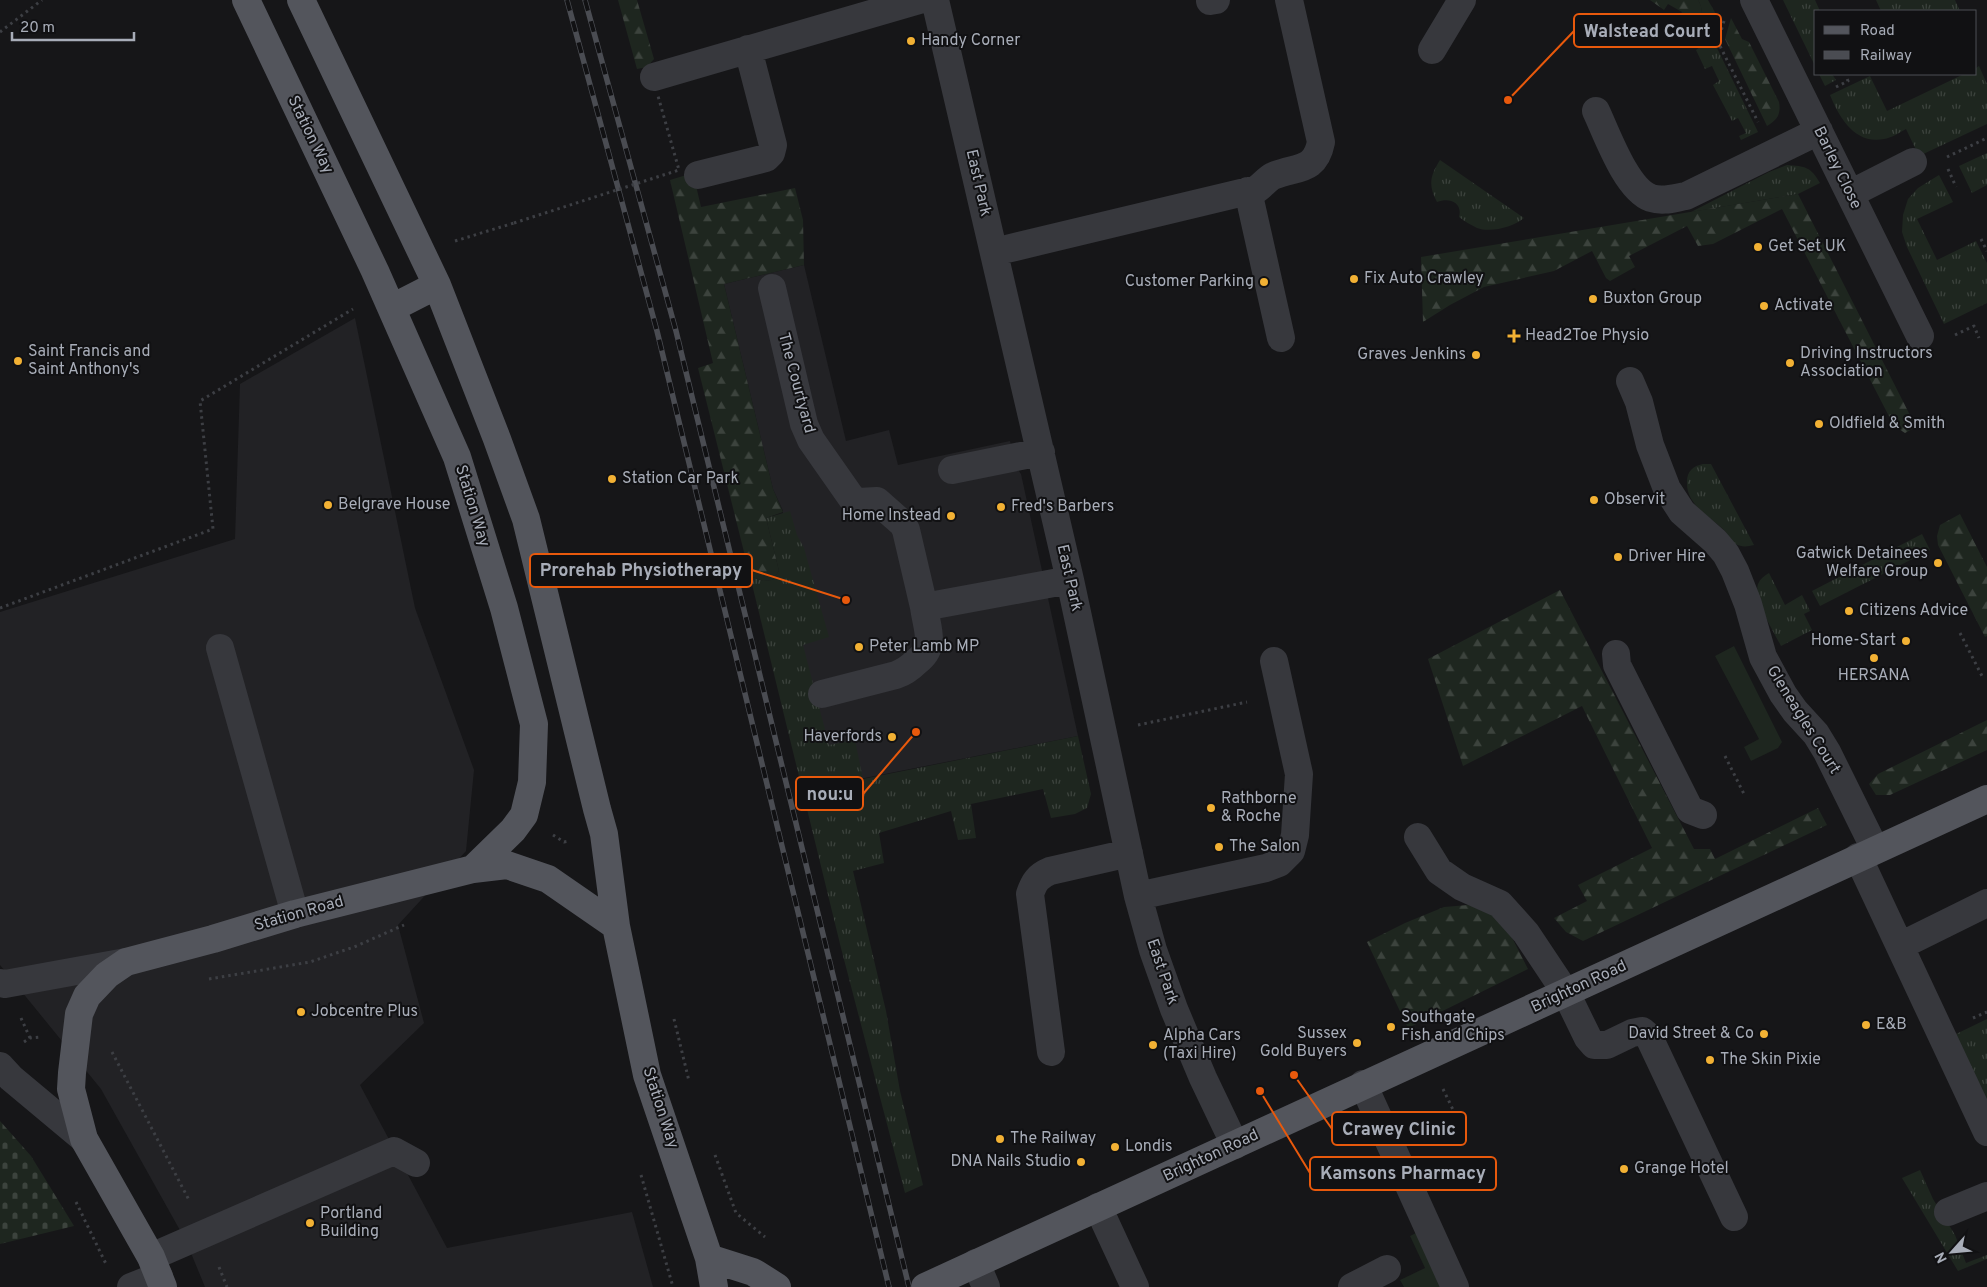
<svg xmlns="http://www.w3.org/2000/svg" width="1987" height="1287" viewBox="0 0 1987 1287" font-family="Overpass,sans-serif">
  <defs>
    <pattern id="grass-tufts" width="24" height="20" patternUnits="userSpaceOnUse" patternTransform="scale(1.25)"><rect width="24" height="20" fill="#1e261f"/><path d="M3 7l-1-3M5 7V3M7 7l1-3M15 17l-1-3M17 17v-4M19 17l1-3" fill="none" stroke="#3c433d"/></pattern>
    <pattern id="forest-firs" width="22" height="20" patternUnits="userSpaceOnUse" patternTransform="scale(1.25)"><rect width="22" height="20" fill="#1e261f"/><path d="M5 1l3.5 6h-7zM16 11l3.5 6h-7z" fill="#3c433d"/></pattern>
    <pattern id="cemetery-stones" width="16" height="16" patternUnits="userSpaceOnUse" patternTransform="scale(1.25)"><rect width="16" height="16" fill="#1e261f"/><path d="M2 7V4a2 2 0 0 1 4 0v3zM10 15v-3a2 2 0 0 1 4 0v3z" fill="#3c433d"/></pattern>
  </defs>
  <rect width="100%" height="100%" fill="#161618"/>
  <path fill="#222225" d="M804,265L846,441L889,430L898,465L1010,441L1016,467L1021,474L1078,736L834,784L779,571L783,511L773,489L724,284Z
    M355,318L415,608L474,770L466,851L398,925L424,1023L360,1085L447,1248L632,1212L653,1287H205L186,1241L101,1089L0,965V612L235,539L240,384Z"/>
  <path fill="url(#grass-tufts)" d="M1698,0H1708C1711,6 1716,12 1717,19C1719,29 1714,36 1717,48L1758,132L1741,140L1739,136L1746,133L1738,118L1732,121L1713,85L1719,81L1712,66L1705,69L1696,50L1703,45L1695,32C1701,22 1705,11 1698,0Z
    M1783,0H1815L1820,11H1816V68Z
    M1876,0H1955L1960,11H1881Z
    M1979,66L1987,84V124L1919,156L1906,129C1899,133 1891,138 1884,139C1855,145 1839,117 1830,95L1870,76L1887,111L1964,74H1976V68Z
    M1819,74H1832L1836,80L1825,86Z
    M1987,153V185L1972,193L1959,166Z
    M1440,160L1524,218C1513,227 1491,233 1477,228C1471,225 1464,221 1459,217C1463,202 1449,197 1437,202C1428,185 1430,176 1440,160Z
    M1787,165C1805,166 1811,167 1820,183L1798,194L1691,212L1769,172Z
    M1939,175L1953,202L1917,219L1937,260L1976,241L1987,263V303L1944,324L1907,247L1902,232L1903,215L1908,199L1918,188Z
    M1703,464H1711L1754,545C1746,547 1742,547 1735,544C1730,541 1728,534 1723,529C1709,516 1686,504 1687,482C1687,471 1693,466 1703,464Z
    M790,511L797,535L804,548L829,637L803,645L829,745L855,740L863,779L1078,736L1091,794L1087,808L1075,814L1051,818L1043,789L971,804L976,838L958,840L951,811L879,833L884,863L853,871L886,1011L900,1091L923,1185L905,1193L841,948L750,576L763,581L772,580L779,571L766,518Z
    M1922,534L1930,550L1820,606L1812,591Z
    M1769,573L1785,605L1802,595L1810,611L1804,614L1812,630L1781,646C1774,632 1753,599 1758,584C1760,579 1764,576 1769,573Z
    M1987,1019V1104L1954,1035Z
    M1920,1170L1933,1199L1955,1235L1966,1263L1987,1255V1259L1958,1271L1902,1178Z"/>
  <path fill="url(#forest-firs)" d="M618,0H637L654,59L647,67L637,69Z
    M1650,0H1698C1706,12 1701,29 1689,35L1682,21L1678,19L1682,12L1668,4L1664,10Z
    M1731,18L1742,39L1749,42L1779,102C1781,113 1778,120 1767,126L1725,39Z
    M693,173L701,207L795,188L803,220L804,265L724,284L773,489L783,512L766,518L779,571L772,580L763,581L750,576L698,368L713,363L670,180Z
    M1798,194L1916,427L1905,433L1894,426L1782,209L1713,244L1698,246L1687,226L1629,256L1635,267L1610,281L1606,278L1592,251L1554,271L1484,287L1450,305L1423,322L1421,257Z
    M1960,514L1987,567V636L1985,637L1938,545L1937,536L1940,525Z
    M1560,590L1694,849H1710L1715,859L1818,808L1827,825L1583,941L1566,932L1554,918L1587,901L1578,885L1652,848L1582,706L1463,766L1428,659Z
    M1987,720V750L1890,795H1876L1869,784L1878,774Z
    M1468,905L1489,911L1505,924L1528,969L1408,1028L1367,942L1405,923L1444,907Z"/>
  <path fill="url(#cemetery-stones)" d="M0,1121L31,1156L74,1226L0,1244Z"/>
  <path fill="#1e261f" d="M1734,646L1782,742L1778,748L1751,761L1744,747L1759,739L1715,656Z
    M1418,1232L1443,1287H1404L1400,1280L1425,1268L1410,1236Z"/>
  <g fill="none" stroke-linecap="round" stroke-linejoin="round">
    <path stroke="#3d3f44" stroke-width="3" stroke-dasharray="2.5 4" stroke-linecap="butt" d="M1724,21L1719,38L1720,46L1758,122
      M0,32L42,0
      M1836,87L1848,81L1846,76
      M1947,157L1987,138
      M1948,169L1956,187
      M1981,239L1987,251
      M455,241L514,223
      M1955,335L1974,326L1979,338
      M0,608L213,529L200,401L353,309
      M1960,633L1982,676
      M1138,725L1247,702
      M1725,756L1744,794
      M553,835L564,842L570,841
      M209,979L310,962L354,947L404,925
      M21,1018L30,1038
      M1973,1018L1987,1012
      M674,1019L689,1081
      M24,1042L30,1038L41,1037
      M112,1052L190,1202
      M1443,1089L1459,1122
      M715,1155L736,1213L765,1237
      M641,1175L673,1287
      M76,1202L106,1264
      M219,1267L227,1287"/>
    <path stroke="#37383d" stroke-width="28" d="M935,0L1070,580L1138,896L1153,950L1174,1009L1203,1078L1235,1145
      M1754,0L1920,336
      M1210,1L1216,0
      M1432,50L1462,0
      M654,77L919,0
      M1596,111C1607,134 1626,189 1651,198C1663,202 1674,198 1686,196L1819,131
      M698,175L766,158L771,153L773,145L748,49
      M1248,191L1281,338
      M1850,194L1913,162
      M994,252L1257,189C1263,185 1267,179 1273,176C1296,166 1315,173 1321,142L1289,0
      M772,288L804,424L811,440L853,500L858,502L877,501L903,524L906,530L924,607
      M1630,381L1639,402L1650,445L1667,489L1682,512L1715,541L1726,554L1735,571L1748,604L1763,657L1783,694L1795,711L1816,734L1827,752L1875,849
      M952,470L1041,452
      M220,648L295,914
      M1616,654L1617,665L1690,810L1703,815
      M822,694L896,675C904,672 910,668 916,662C937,647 927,630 924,607L1070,580
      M1418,837L1439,871L1462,887L1500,904L1526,933L1566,993L1588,1038L1594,1045H1607L1632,1033L1642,1031L1649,1037L1734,1217
      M1858,857L1987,1132
      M1138,896L1266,868L1279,863L1291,851L1295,835L1299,774L1274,661
      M1900,946L1987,903
      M0,983L5,984L126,962
      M1051,1052L1030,894C1034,882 1038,876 1050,871L1129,853
      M0,1066L11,1078L84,1139
      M1363,1084L1455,1287
      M1098,1207L1135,1287
      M1948,1212L1987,1196
      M151,1257L394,1151L416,1163
      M976,1263L986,1287
      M131,1287L159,1276
      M1352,1287L1387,1269"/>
    <path stroke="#53555c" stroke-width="28" d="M246,0L375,271L457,457L504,608L534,724L532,782L524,815L513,830L473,869
      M301,0L437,285L497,439L526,519L597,809L604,834L616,926L647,1075L709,1258L714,1287
      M392,308L437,285
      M709,1258L753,1272L777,1287
      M163,1287L151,1257L84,1139L71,1089L72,1073L79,1014L87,996L107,975L126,962L213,939L295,914L473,869L507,865L548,879L616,926
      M925,1287L1987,799"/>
    <defs>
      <path id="rail" d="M567,0L657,331L889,1287
        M585,0L676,331L909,1287"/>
    </defs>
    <use href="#rail" stroke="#4a4c52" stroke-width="5.5"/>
    <use href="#rail" stroke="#111113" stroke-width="4" stroke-dasharray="11" stroke-linecap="butt"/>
    <path stroke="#3d3f44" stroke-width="3" stroke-dasharray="2.5 4" stroke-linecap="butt" d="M514,223L679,170L658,96"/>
  </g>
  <g fill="#f2b134" stroke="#111113" stroke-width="2">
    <circle cx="911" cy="41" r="5"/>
    <circle cx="1758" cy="247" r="5"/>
    <circle cx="1354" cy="279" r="5"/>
    <circle cx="1264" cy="282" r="5"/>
    <circle cx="1593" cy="299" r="5"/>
    <circle cx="1764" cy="306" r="5"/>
    <path d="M1511.5 328.5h5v5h5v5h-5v5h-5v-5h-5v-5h5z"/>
    <circle cx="1476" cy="355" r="5"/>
    <circle cx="18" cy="361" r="5"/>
    <circle cx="1790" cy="363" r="5"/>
    <circle cx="1819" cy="424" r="5"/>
    <circle cx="612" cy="479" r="5"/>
    <circle cx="1594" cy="500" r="5"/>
    <circle cx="328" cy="505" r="5"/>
    <circle cx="1001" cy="507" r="5"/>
    <circle cx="951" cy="516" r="5"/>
    <circle cx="1618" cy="557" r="5"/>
    <circle cx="1938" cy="563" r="5"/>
    <circle cx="1849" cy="611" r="5"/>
    <circle cx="1906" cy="641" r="5"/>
    <circle cx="859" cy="647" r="5"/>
    <circle cx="1874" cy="658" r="5"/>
    <circle cx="892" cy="737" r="5"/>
    <circle cx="1211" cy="808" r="5"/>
    <circle cx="1219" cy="847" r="5"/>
    <circle cx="301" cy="1012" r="5"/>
    <circle cx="1866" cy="1025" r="5"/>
    <circle cx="1391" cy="1027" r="5"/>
    <circle cx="1764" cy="1034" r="5"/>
    <circle cx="1357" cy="1043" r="5"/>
    <circle cx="1153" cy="1045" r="5"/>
    <circle cx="1710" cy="1060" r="5"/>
    <circle cx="1000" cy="1139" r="5"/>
    <circle cx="1115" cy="1147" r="5"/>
    <circle cx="1081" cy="1162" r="5"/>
    <circle cx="1624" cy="1169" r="5"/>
    <circle cx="310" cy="1223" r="5"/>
  </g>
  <g text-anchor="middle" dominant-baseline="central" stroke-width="4" stroke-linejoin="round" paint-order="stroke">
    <g font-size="16" fill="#a8adb8" stroke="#111113" text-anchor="start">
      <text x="921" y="41">Handy Corner</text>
      <text x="1768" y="247">Get Set UK</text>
      <text x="1364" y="279">Fix Auto Crawley</text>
      <text x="1254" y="282" text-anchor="end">Customer Parking</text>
      <text x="1603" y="299">Buxton Group</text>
      <text x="1774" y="306">Activate</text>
      <text x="1525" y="336">Head2Toe Physio</text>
      <text x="28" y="352">Saint Francis and<tspan x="28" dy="18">Saint Anthony's</tspan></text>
      <text x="1800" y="354">Driving Instructors<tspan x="1800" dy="18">Association</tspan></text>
      <text x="1466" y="355" text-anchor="end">Graves Jenkins</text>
      <text x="1829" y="424">Oldfield &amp; Smith</text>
      <text x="622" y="479">Station Car Park</text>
      <text x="1604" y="500">Observit</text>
      <text x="338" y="505">Belgrave House</text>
      <text x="1011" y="507">Fred's Barbers</text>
      <text x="941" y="516" text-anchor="end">Home Instead</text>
      <text x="1928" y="554" text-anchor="end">Gatwick Detainees<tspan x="1928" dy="18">Welfare Group</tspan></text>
      <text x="1628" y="557">Driver Hire</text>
      <text x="1859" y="611">Citizens Advice</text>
      <text x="1896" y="641" text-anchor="end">Home-Start</text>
      <text x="869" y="647">Peter Lamb MP</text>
      <text x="1874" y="676" text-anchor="middle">HERSANA</text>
      <text x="882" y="737" text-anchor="end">Haverfords</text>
      <text x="1221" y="799">Rathborne<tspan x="1221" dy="18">&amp; Roche</tspan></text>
      <text x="1229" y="847">The Salon</text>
      <text x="311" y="1012">Jobcentre Plus</text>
      <text x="1401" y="1018">Southgate<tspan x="1401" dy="18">Fish and Chips</tspan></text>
      <text x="1876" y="1025">E&amp;B</text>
      <text x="1347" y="1034" text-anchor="end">Sussex<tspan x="1347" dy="18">Gold Buyers</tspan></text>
      <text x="1754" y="1034" text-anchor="end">David Street &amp; Co</text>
      <text x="1163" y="1036">Alpha Cars<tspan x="1163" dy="18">(Taxi Hire)</tspan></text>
      <text x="1720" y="1060">The Skin Pixie</text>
      <text x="1010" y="1139">The Railway</text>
      <text x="1125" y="1147">Londis</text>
      <text x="1071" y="1162" text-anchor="end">DNA Nails Studio</text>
      <text x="1634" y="1169">Grange Hotel</text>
      <text x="320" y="1214">Portland<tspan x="320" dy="18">Building</tspan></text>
    </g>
    <g font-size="16" fill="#a8adb8" stroke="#111113">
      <text transform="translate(310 135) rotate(64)">Station Way</text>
      <text transform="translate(1837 168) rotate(64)">Barley Close</text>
      <text transform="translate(978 183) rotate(77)">East Park</text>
      <text transform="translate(796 383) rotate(75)">The Courtyard</text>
      <text transform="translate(472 506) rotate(73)">Station Way</text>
      <text transform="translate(1069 578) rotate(77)">East Park</text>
      <text transform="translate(1803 720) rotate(58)">Gleneagles Court</text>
      <text transform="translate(299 914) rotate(-16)">Station Road</text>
      <text transform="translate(1162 972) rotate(71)">East Park</text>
      <text transform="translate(1579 987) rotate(-25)">Brighton Road</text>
      <text transform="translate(660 1108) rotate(72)">Station Way</text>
      <text transform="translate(1211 1156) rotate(-25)">Brighton Road</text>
    </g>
  </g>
  <path fill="none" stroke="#e8590c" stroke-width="2" d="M1508 100L1574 31M846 600L752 570M916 732L863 794M1294 1075L1332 1129M1260 1091L1310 1173"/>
  <g fill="#e8590c" stroke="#111113" stroke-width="2">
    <circle cx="1508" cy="100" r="5"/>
    <circle cx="846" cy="600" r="5"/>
    <circle cx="916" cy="732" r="5"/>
    <circle cx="1294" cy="1075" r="5"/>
    <circle cx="1260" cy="1091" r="5"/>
  </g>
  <g fill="#111113" stroke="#e8590c" stroke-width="2">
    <rect x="1574" y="14" width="147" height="33" rx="5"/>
    <rect x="530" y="554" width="222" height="33" rx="5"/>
    <rect x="796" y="777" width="67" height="33" rx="5"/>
    <rect x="1332" y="1112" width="134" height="33" rx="5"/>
    <rect x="1310" y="1157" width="186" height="33" rx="5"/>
  </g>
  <g font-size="18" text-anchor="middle" font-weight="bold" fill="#a8adb8">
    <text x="1647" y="37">Walstead Court</text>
    <text x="641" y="576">Prorehab Physiotherapy</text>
    <text x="830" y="800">nou:u</text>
    <text x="1399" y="1135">Crawey Clinic</text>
    <text x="1403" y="1179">Kamsons Pharmacy</text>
  </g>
  <rect x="1814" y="10" width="162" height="65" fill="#111113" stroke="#4d4f55"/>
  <rect x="1824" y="26" width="25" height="8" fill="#53555c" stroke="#4d4f55"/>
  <text x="1860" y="35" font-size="15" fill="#a8adb8">Road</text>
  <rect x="1824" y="51" width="25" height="8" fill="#4a4c52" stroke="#4d4f55"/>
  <text x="1860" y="60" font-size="15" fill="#a8adb8">Railway</text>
  <g transform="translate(1952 1252) rotate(243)" stroke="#111113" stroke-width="4" paint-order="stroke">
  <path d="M0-4L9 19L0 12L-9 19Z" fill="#a8adb8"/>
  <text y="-8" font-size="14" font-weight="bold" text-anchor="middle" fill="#a8adb8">N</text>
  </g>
  <path d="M12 32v8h122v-8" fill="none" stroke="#a8adb8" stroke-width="2.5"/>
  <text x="20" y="32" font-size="15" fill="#a8adb8" stroke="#111113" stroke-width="4" paint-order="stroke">20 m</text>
</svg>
